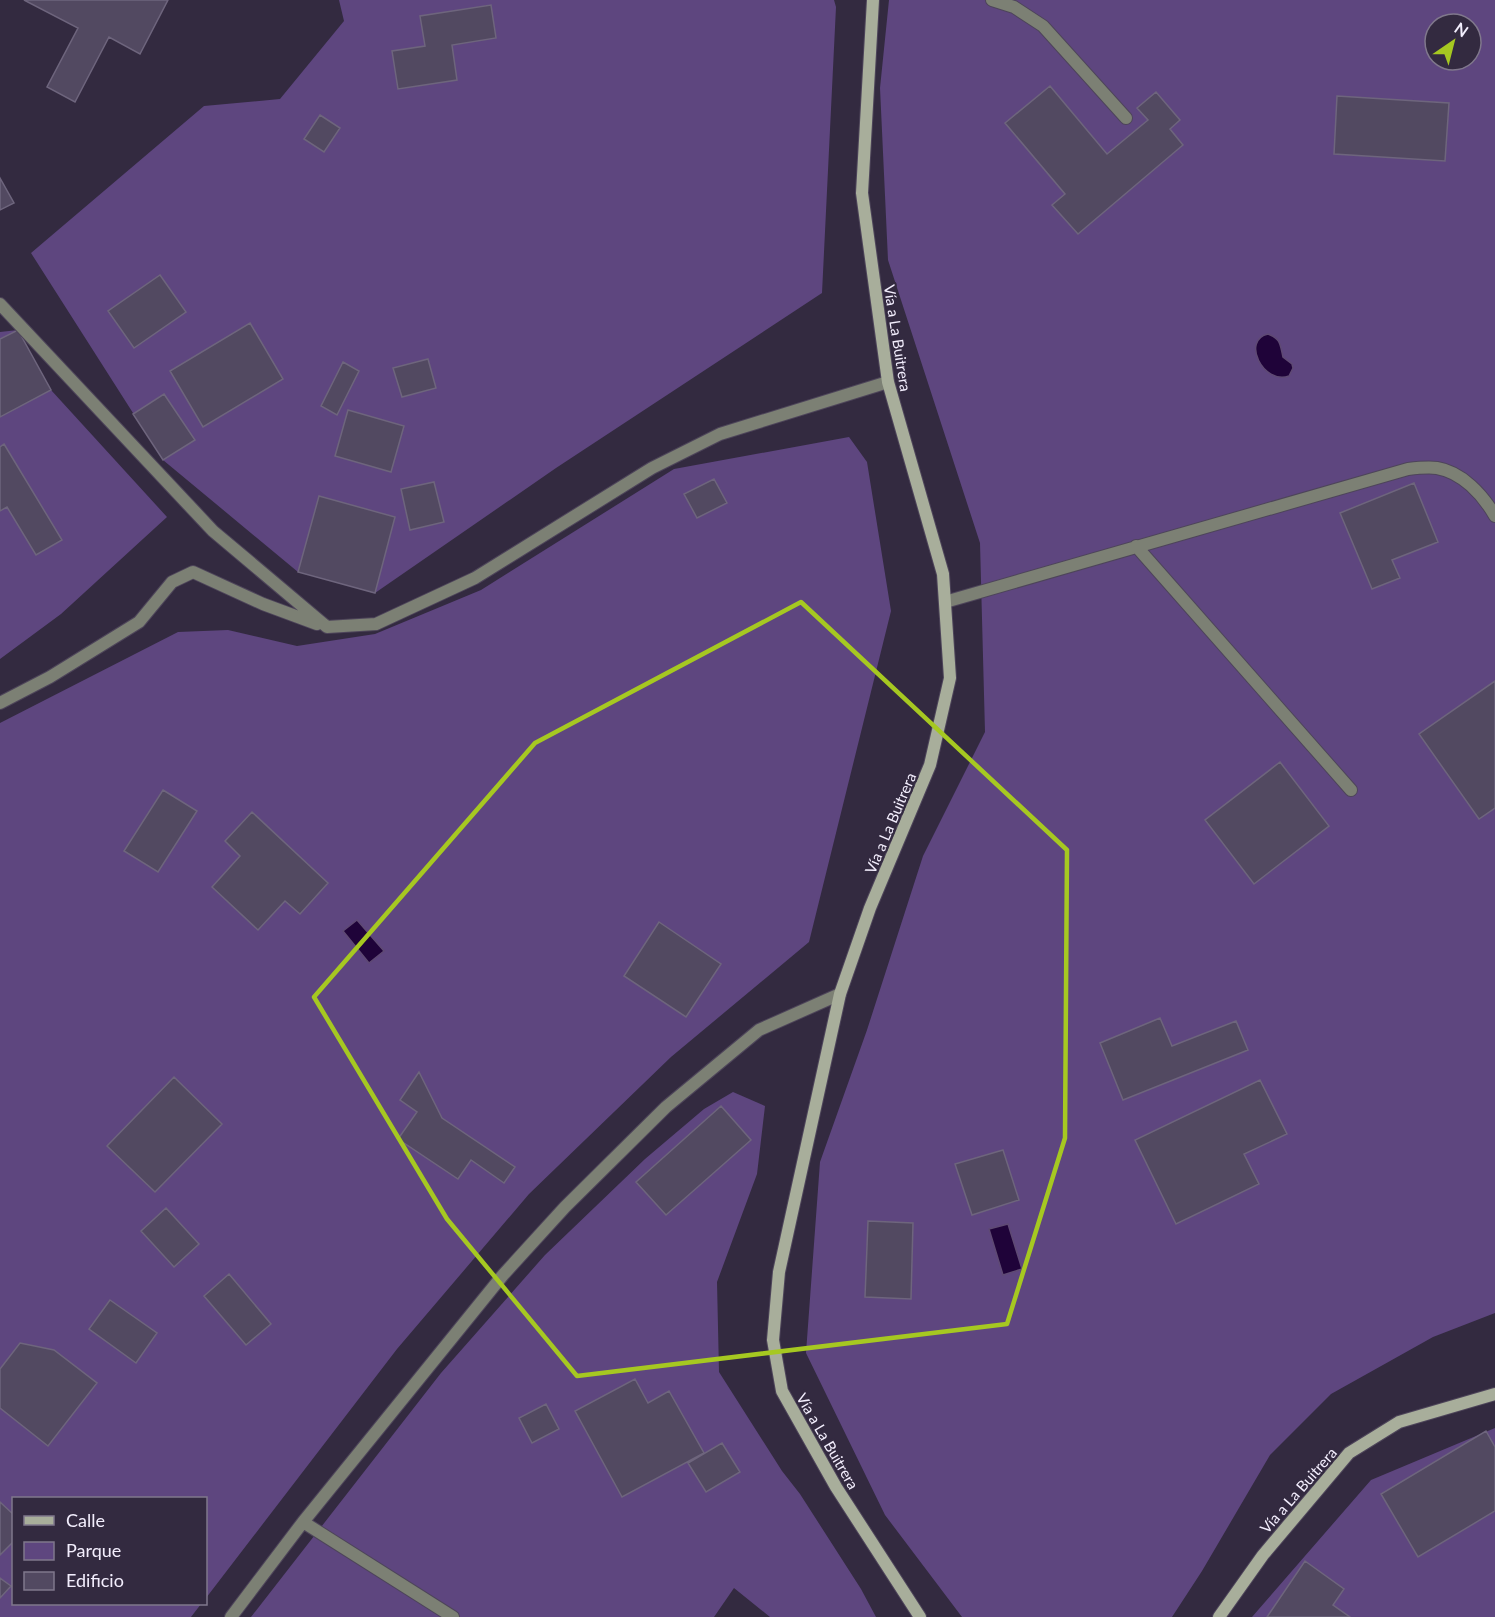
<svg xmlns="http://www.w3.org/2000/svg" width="1495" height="1617" viewBox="0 0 1495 1617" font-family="Lato,sans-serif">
  <rect width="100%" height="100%" fill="#332a40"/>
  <path fill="#5e467f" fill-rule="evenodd" d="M339,0H834L836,7L822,293L556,468L375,593L298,572L163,460L31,253L204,106L280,99L344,21Z
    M889,0H1495V1313L1433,1337L1331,1394L1270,1455L1202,1571L1172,1617H962L885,1515L806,1353L820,1162L867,1030L923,856L985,732L980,543L888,260L880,88ZM1435,24H1471V60H1435Z
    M18,330L51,390L167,517L61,614L0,659V332Z
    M849,437L867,462L891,611L809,942L671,1057L529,1194L397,1349L206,1598V1498H14V1604H201L191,1617H0V723L178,632L228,630L297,646L375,634L481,590L674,469Z
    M733,1092L765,1106L757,1174L717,1282L719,1372L782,1471L800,1494L861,1589L876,1617H770L734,1588L714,1617H251L441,1373L545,1255L645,1159L704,1109Z
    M1495,1428V1617H1252L1371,1480Z"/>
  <path fill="#1f0339" stroke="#5f4a74" stroke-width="1.5" d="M1268,334C1281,339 1280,344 1283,357L1292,364L1293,368L1289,376C1263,385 1241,340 1268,334Z
    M357,920L384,951L369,963L343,931Z
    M1008,1224L1022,1269L1003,1275L989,1229Z"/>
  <path fill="#524961" stroke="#6e657d" stroke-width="1.5" d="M24,0H168L140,54L109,37L75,102L47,87L78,28Z
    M491,5L496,38L452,45L457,80L398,89L392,51L425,46L420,16Z
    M1050,86L1107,154L1148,120L1137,108L1156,92L1180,120L1170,129L1183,145L1078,234L1052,205L1065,194L1005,123Z
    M1337,96L1449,103L1445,161L1334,154Z
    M320,115L340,128L324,152L304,139Z
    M0,178L14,203L0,210Z
    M160,275L186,312L134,348L108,311Z
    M250,323L283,379L203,427L170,371Z
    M18,330L51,390L0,417V339Z
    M428,359L436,388L402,397L393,368Z
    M343,362L359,371L337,415L321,406Z
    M164,394L195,440L163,460L133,414Z
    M348,410L404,426L391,472L335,456Z
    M4,444L62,540L36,555L7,507L0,511V447Z
    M714,479L727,503L697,518L684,494Z
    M434,482L444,522L410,530L401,489Z
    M1414,483L1438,542L1392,560L1400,578L1372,589L1340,513Z
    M319,496L395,517L375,593L298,572Z
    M1495,681V808L1479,819L1419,734Z
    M1280,762L1329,826L1254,884L1205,820Z
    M163,790L197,811L158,872L124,851Z
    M252,812L328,883L300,914L285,901L258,930L212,887L240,856L225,841Z
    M659,922L721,964L686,1017L624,976Z
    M1160,1018L1172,1046L1236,1021L1248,1050L1123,1100L1100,1043Z
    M419,1072L442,1118L515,1167L504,1183L471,1160L458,1179L398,1139L417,1112L400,1100Z
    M174,1077L222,1124L155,1192L107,1146Z
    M1260,1080L1287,1134L1244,1154L1259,1184L1176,1224L1135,1140Z
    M721,1106L751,1140L666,1215L636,1182Z
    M1003,1150L1019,1200L972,1215L955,1164Z
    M166,1208L199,1244L174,1267L141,1231Z
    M868,1221L913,1223L911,1299L865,1297Z
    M229,1274L271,1324L246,1345L204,1296Z
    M110,1300L157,1333L136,1363L89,1329Z
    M20,1343L54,1350L97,1383L48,1446L0,1408V1369Z
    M635,1379L648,1403L669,1391L704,1453L622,1497L575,1411Z
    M546,1404L559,1429L532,1443L519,1418Z
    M1486,1431L1495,1447V1511L1418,1557L1381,1494Z
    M722,1443L740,1472L706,1492L688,1463Z
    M0,1502L14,1515V1541L0,1555Z
    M1305,1561L1344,1589L1333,1605L1350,1617H1267Z
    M0,1578L11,1586L0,1598Z"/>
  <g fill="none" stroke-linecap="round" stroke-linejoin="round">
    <defs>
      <path id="lane" d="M992,0L1014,7L1043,26L1126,118
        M1136,546L1351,790
        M945,602L1408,469C1417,468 1428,467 1437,468C1462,472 1483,495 1495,516"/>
      <path id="street" d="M0,304L213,531L327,627L376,624L475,578L652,468L720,434L888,382
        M0,703L50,677L139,622L172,582L193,572L263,604L317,624
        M303,1522L453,1617
        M231,1617L303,1522L503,1275L565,1207L666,1107L759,1030L840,994"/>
      <path id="secondary" d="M873,0L862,193L888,382L943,574L950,678L930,765L870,908L840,994L779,1272L773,1340L782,1391L836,1487L920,1617
        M1219,1617L1263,1555L1349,1453L1399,1422L1495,1394"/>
    </defs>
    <use href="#lane" stroke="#4e455a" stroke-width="14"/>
    <use href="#street" stroke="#4e455a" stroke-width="14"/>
    <use href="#secondary" stroke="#4e455a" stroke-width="14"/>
    <use href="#lane" stroke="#7c8074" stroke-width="12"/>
    <use href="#street" stroke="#7c8074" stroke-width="12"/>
    <use href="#secondary" stroke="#a8ae9b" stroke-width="12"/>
  </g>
  <path fill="none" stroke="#a6c821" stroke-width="4.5" stroke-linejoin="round" d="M801,602L1067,850L1065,1138L1007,1324L577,1376L447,1219L314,997L535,743Z"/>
  <g text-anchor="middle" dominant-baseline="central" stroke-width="4.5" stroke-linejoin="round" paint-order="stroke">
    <g font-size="15" fill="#f3eefd" stroke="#332a40">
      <text transform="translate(898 338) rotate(81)">Vía a La Buitrera</text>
      <text transform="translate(890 823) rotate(-67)">Vía a La Buitrera</text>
      <text transform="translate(828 1441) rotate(60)">Vía a La Buitrera</text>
      <text transform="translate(1298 1490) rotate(-49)">Vía a La Buitrera</text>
    </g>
  </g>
  <rect x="12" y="1497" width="195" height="108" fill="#332a40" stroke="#80788c" stroke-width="1.5"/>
  <rect x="24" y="1516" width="30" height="9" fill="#a8ae9b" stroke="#80788c" stroke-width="1.5"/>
  <text x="66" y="1527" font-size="18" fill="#f3eefd">Calle</text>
  <rect x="24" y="1542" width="30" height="18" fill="#5e467f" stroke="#80788c" stroke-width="1.5"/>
  <text x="66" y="1557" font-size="18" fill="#f3eefd">Parque</text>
  <rect x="24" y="1572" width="30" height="18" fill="#524961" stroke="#80788c" stroke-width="1.5"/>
  <text x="66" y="1587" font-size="18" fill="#f3eefd">Edificio</text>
  <g transform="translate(1453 42) rotate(35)"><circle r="28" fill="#332a40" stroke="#80788c" stroke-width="1.5"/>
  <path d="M0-4.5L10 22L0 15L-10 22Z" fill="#a6c821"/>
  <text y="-9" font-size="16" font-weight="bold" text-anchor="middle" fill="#f3eefd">N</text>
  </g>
</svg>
